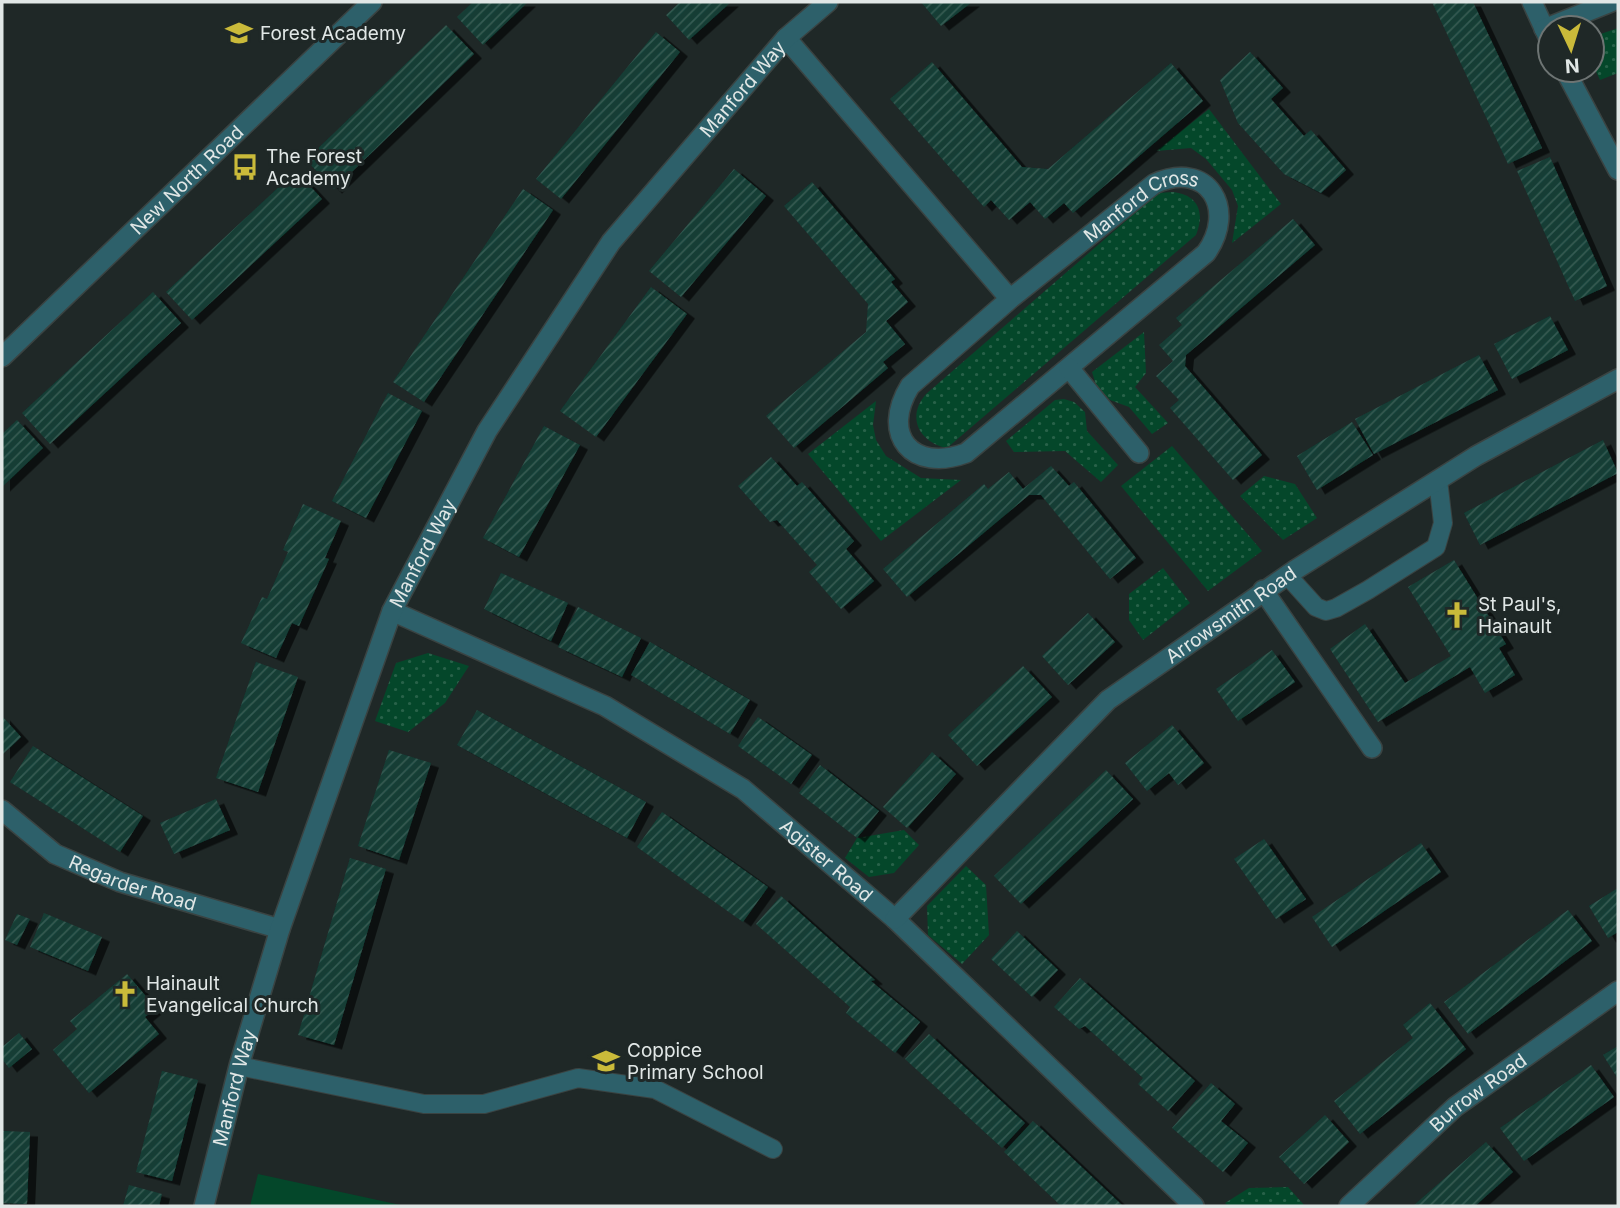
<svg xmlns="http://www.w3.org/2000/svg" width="1620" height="1208" viewBox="0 0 1620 1208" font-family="Inter,sans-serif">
  <defs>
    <pattern id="grass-dots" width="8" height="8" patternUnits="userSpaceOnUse" patternTransform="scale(1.75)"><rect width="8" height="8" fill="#04472a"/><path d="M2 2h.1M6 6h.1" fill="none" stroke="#286249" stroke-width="1.8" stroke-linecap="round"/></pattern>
    <pattern id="building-hatch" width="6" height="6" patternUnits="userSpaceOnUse" patternTransform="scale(1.75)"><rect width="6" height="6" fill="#133e35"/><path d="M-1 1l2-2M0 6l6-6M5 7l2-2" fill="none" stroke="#355a52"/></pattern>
    <filter id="shadow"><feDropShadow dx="8" dy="4.5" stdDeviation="0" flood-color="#0009"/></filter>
  </defs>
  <rect width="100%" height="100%" fill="#1f2827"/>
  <path fill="url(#grass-dots)" d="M1618,28V73L1600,80L1592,63V37Z
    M1209,109L1281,204L1232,243L1238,206L1232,190L1206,159L1191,148L1156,151Z
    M1173,192C1199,195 1205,213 1196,235L947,448C919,442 906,417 926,394L1158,193Z
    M1144,332L1146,373L1135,387L1168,423L1152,434L1129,407L1110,400L1096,385L1092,372Z
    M1064,399L1074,402L1085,412L1087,431L1118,465L1101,482L1065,451L1014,452L1006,441L1055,400Z
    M876,401L873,425L876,440L886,456L921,478L961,480L881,541L808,454Z
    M1172,446L1262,551L1208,591L1121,486Z
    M1264,476L1295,484L1317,518L1283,540L1240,496Z
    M1163,568L1190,603L1143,640L1129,620V594Z
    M428,653L469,666L445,703L408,732L375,721L396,663Z
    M904,830L919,845L894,873L869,877L845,858L857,838Z
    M966,866L986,885L989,935L962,964L928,935L927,906Z
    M1288,1187L1305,1206H1228L1225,1203L1249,1188Z"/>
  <path fill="#04472a" d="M258,1174L405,1206H250Z"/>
  <path fill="url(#building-hatch)" filter="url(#shadow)" d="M473,2H528L483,45L457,17Z
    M680,2H731L689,40L666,15Z
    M921,2H972L941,26Z
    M1432,2H1473L1542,148L1508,164Z
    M446,25L474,54L334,189L306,160Z
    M656,32L680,52L561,199L536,179Z
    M1250,52L1283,88L1271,99L1304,136L1311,130L1346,170L1321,193L1284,174L1238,123L1220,80Z
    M932,62L1022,167L1048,169L1171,63L1203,101L1073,213L1064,203L1045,219L1030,202L1009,220L991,200L984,207L890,99Z
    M1550,157L1607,286L1575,301L1517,171Z
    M734,169L766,196L681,297L649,271Z
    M296,171L322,199L192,320L166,292Z
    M812,182L895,279L891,282L908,302L886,321L905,344L883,362L888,368L794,448L766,416L866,332L868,304L784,206Z
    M523,189L553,210L424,402L393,382Z
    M1293,219L1315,245L1186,355L1185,366L1262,455L1233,480L1170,408L1179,400L1156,376L1173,361L1159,345L1182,325L1176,318Z
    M651,287L687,314L596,437L560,411Z
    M153,292L181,323L50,444L22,413Z
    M1550,316L1568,350L1512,379L1494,344Z
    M1479,355L1498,390L1374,454L1355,419Z
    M388,393L422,411L366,518L332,501Z
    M17,420L43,448L2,487V434Z
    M1352,422L1373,455L1317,490L1297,456Z
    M544,426L580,445L519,557L483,538Z
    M1603,440L1618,473L1480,545L1464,513Z
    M771,457L797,486L802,482L854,541L846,549L874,581L841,609L809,572L817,565L777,520L770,522L738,486Z
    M1051,466L1069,486L1074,482L1136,558L1110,579L1041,495H1029L907,597L883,569L984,484L988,489L1009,472L1023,489Z
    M303,504L341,521L325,558L329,559L299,626L292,623L276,658L241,643L262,597L267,599L288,552L283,550Z
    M1454,560L1506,644L1499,648L1515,675L1485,693L1470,667L1378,722L1330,649L1365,624L1405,683L1451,656L1408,587Z
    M501,573L568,603L551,641L484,609Z
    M578,607L641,638L622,677L558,647Z
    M1088,613L1115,642L1068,685L1042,656Z
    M650,642L750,700L730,734L631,675Z
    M1272,650L1295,682L1238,721L1216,689Z
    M256,662L298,677L258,792L216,778Z
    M1023,666L1052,697L977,766L948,735Z
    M477,710L646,802L627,838L457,745Z
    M2,716L21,737L2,755Z
    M758,717L812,755L791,784L738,746Z
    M1172,725L1204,763L1178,785L1169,773L1147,791L1125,763Z
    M33,746L143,816L120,852L10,782Z
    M389,750L431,763L399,860L358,846Z
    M932,752L956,774L907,828L883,807Z
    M820,765L879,811L857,838L799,793Z
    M1106,770L1133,799L1021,904L994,876Z
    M216,799L230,830L174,854L160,823Z
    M662,812L768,887L743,922L637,847Z
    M1264,839L1306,899L1276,919L1234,859Z
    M1421,843L1441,872L1332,947L1312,917Z
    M350,858L386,869L334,1045L298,1035Z
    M1618,888V932L1608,938L1589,906Z
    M781,896L875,980L871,981L920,1022L895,1053L846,1013L850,1007L756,924Z
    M1568,910L1592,941L1468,1034L1444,1002Z
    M44,913L102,937L88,971L30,947Z
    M17,914L30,919L17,945L5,940Z
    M1017,931L1058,970L1032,997L991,959Z
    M127,974L156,1008L145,1017L159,1034L89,1093L53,1050L77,1029L70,1021Z
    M1080,978L1195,1081L1168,1111L1138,1084L1143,1078L1085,1026L1079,1029L1054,1007Z
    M1430,1003L1466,1049L1360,1134L1334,1101L1413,1038L1403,1025Z
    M19,1033L32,1049L9,1068L2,1059V1047Z
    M929,1034L1025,1123L1002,1148L905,1059Z
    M1618,1046V1079L1603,1055Z
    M1591,1065L1614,1097L1524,1161L1500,1128Z
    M162,1071L198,1080L172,1181L136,1172Z
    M1211,1083L1235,1104L1221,1121L1248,1143L1223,1172L1172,1128Z
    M1325,1115L1349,1142L1304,1184L1279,1157Z
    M1033,1121L1123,1206H1061L1004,1152Z
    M2,1131L30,1132L27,1204L2,1203Z
    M1486,1142L1513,1172L1475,1206H1413Z
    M129,1185L162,1194L159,1206H123Z"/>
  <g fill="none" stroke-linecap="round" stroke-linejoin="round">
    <defs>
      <path id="service" d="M1287,575L1316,607L1326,611L1336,608L1368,590L1436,547L1443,523L1438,480
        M239,1066L424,1104H484L578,1078L655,1089L773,1149"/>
      <g id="minor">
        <path d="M1532,2L1549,39"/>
        <path d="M1544,29L1611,2"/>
        <path id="s1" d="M786,38L1010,299L1154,184C1209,159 1237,210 1206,253L966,453C912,473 880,435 910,386L1010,299"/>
        <path d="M1565,70L1618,170"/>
        <path d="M1069,368L1139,453"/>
        <path d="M1263,590L1372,748"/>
        <path id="s2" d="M392,611L605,706L743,789L895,919L1194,1206"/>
        <path id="s3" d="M2,810L55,854L120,882L280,929"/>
        <path id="s4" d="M895,919L1108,700L1295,570L1476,456L1618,379"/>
        <path id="s5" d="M204,1206L239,1066L280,929L392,611L487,431L611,242L786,38L828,2"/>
        <path id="s6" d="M1349,1206L1455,1107L1618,991"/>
      </g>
      <g id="tertiary">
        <path id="s7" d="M2,357L372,2"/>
      </g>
    </defs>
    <use href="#service" stroke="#3a4342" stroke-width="20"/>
    <use href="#minor" stroke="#3a4342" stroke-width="22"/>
    <use href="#tertiary" stroke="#3a4342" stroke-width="22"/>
    <use href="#service" stroke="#2d606a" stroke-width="18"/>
    <use href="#minor" stroke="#2d606a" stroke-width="19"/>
    <use href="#tertiary" stroke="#2d606a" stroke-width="19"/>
  </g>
  <defs>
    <symbol id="school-bare" viewBox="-9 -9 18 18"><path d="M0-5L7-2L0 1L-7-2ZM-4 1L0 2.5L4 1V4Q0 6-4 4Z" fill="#caba3a" stroke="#1f2827" stroke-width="2.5" paint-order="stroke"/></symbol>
    <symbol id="bus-bare" viewBox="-9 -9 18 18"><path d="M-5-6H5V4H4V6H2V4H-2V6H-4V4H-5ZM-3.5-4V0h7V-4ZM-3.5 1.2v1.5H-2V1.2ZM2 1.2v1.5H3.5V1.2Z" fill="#caba3a" stroke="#1f2827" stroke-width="2.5" paint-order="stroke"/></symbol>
    <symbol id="church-bare" viewBox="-9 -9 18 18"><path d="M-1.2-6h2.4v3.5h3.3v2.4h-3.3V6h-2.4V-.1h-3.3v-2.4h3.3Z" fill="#caba3a" stroke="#1f2827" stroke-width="2.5" paint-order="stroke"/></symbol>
  </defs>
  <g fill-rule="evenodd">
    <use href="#school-bare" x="220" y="14" width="38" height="38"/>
    <use href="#bus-bare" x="226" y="148" width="38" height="38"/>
    <use href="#church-bare" x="1438" y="596" width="38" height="38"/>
    <use href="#church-bare" x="106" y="975" width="38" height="38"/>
    <use href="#school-bare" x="587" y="1042" width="38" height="38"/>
  </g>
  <g text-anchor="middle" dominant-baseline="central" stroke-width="6" stroke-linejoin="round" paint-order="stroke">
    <g font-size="19" fill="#e1e7e6" stroke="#1f2827" text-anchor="start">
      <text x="260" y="33">Forest Academy</text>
      <text x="266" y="156">The Forest<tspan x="266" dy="22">Academy</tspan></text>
      <text x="1478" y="604">St Paul's,<tspan x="1478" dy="22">Hainault</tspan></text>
      <text x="146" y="983">Hainault<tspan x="146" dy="22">Evangelical Church</tspan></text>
      <text x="627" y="1050">Coppice<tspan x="627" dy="22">Primary School</tspan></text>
    </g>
    <g font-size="19" fill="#e1e7e6" stroke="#1f2827">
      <text stroke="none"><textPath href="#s5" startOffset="1256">Manford Way</textPath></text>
      <text stroke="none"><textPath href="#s7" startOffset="256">New North Road</textPath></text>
      <text stroke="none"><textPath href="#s1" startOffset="508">Manford Cross</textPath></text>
      <text stroke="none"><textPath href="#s5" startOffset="690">Manford Way</textPath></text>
      <text stroke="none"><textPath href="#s4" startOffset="455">Arrowsmith Road</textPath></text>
      <text stroke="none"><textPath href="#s2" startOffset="504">Agister Road</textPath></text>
      <text stroke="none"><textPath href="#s3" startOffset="152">Regarder Road</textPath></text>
      <text stroke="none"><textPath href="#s5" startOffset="122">Manford Way</textPath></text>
      <text stroke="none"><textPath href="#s6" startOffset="172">Burrow Road</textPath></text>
    </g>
  </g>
  <rect width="1620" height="1208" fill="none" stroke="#e1e7e6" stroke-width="7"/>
  <g transform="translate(1571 49) rotate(176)"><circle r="33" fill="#1f2827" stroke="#6d7473" stroke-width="2"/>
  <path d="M0-5L12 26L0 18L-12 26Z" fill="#caba3a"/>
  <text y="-10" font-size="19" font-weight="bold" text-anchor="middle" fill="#e1e7e6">N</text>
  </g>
</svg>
